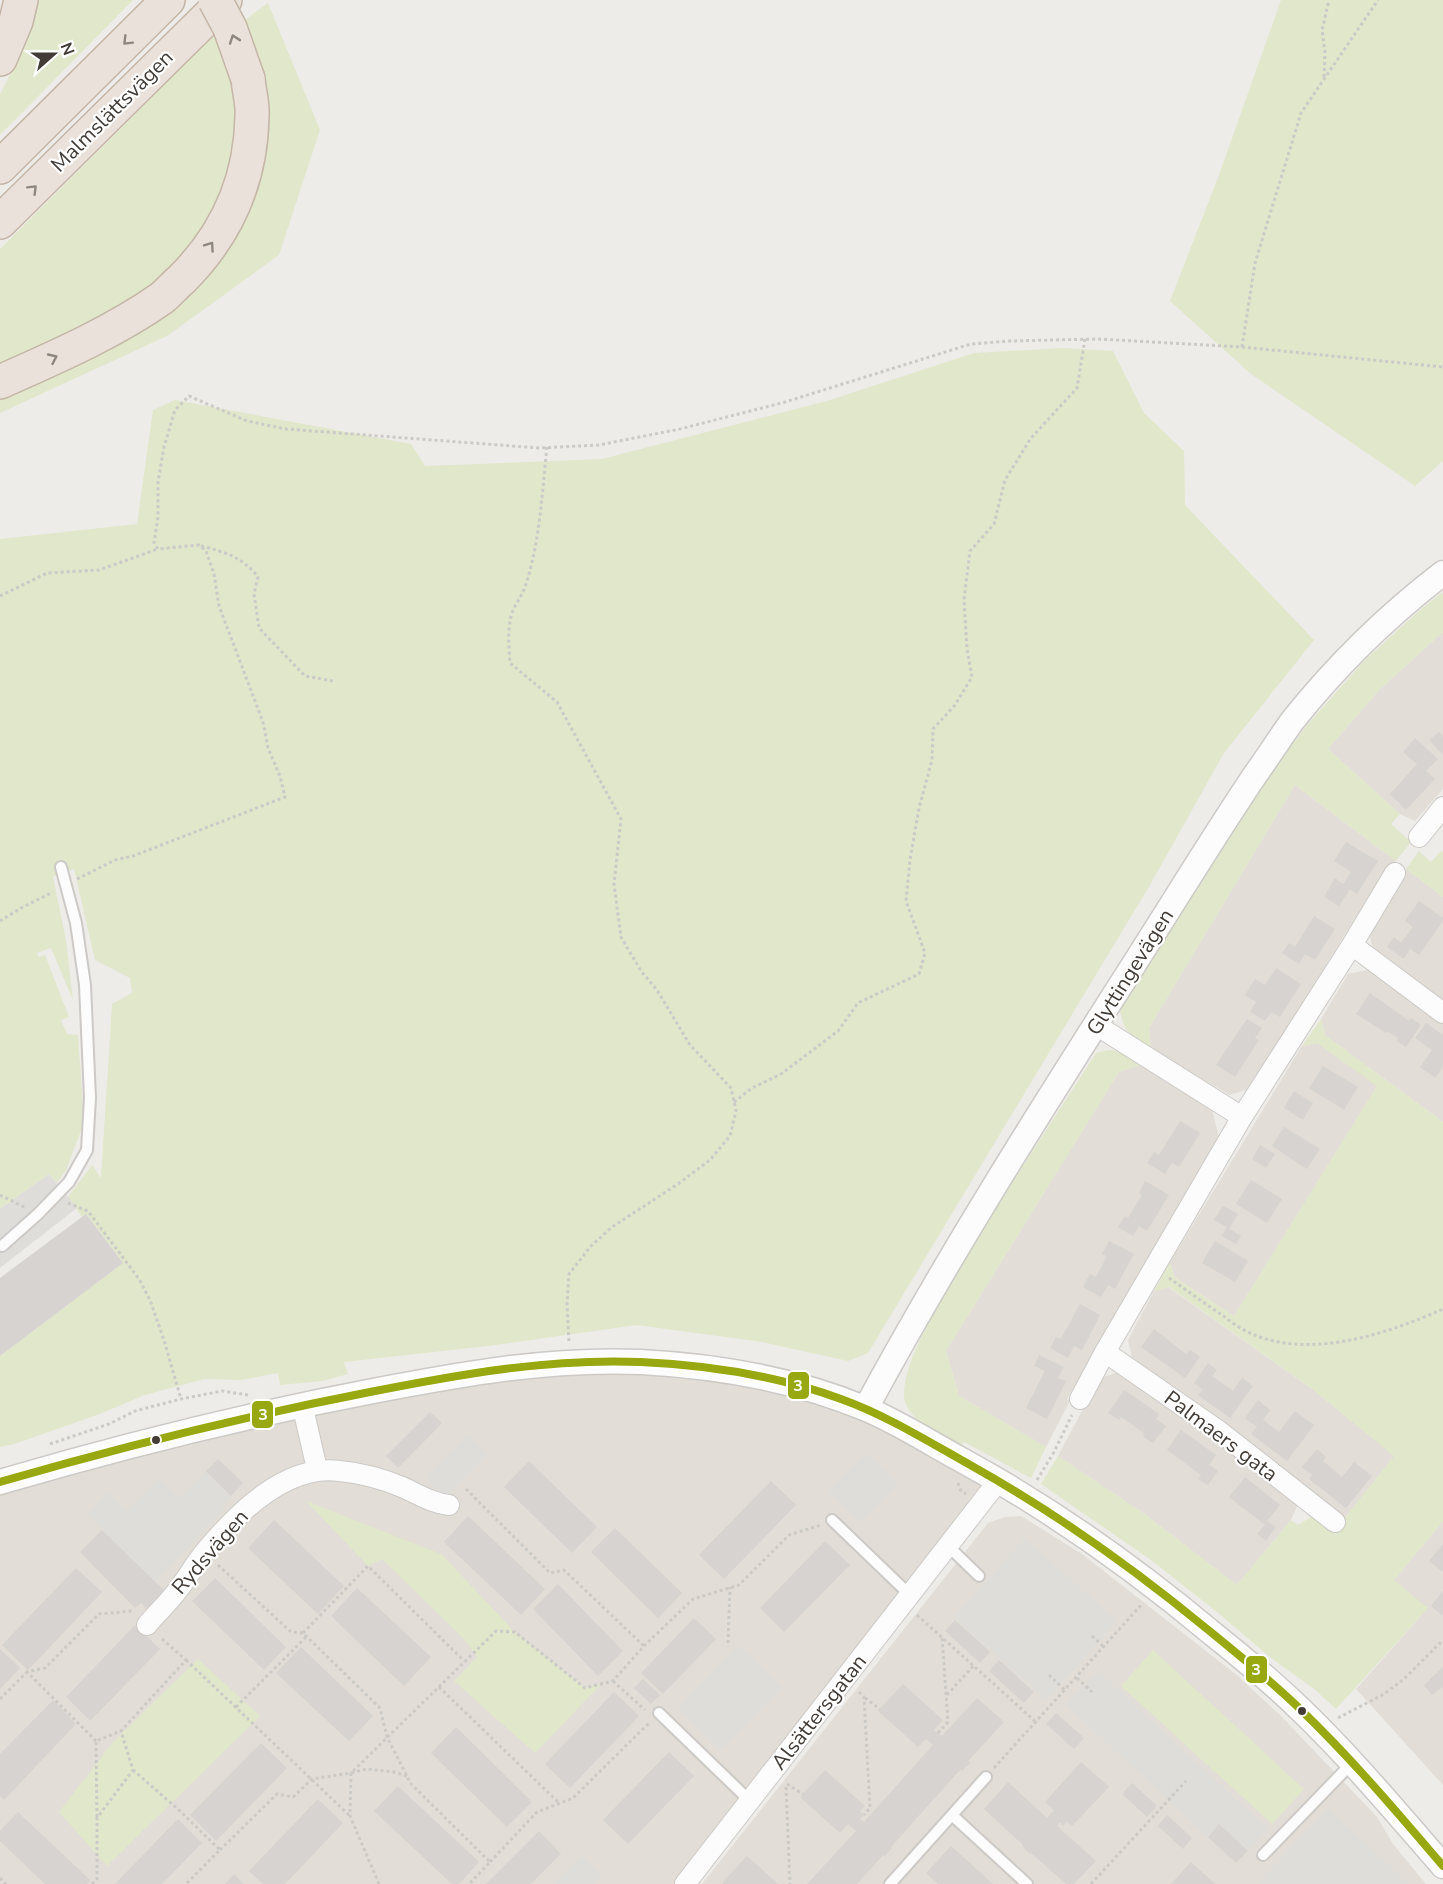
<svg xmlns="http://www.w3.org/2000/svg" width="1443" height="1884" viewBox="0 0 1443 1884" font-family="'Nunito Sans',sans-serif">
  <rect width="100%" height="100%" fill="#eeece9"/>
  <path fill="#e2ddd6" d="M1443,632V789L1415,821L1400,814L1328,749L1380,689Z
    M1295,785L1396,861L1392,867L1388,865L1249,1089L1230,1095L1151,1049L1149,1028Z
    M1406,869L1443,897V1004L1373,951L1368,927Z
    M1371,969L1443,1022V1122L1325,1035L1321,1019L1348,974Z
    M1317,1043L1378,1085L1234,1316L1174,1277L1170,1262L1302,1046Z
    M1141,1065L1212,1110L1219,1137L1067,1399L1070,1401L1046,1447L959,1396L946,1351L1119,1072Z
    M1168,1287L1312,1389L1395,1456L1343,1520L1133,1363L1128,1340L1154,1291Z
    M570,1363L817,1392L999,1480L685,1884H0V1482L156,1440Z
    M1118,1372L1186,1417L1298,1504L1291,1520L1237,1585L1143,1513L1058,1456L1099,1379Z
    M1021,1516L1082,1554L1238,1676L1282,1717L1377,1817L1393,1844L1426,1884H702L988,1523L1005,1517Z
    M1443,1521V1785L1356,1689L1427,1609L1394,1580Z"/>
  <path fill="#e0e7ca" d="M37,0H133L0,135V94L23,49Z
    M1281,0H1443V461L1415,486L1251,374L1170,301L1219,175Z
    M268,3L320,130L279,255L167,336L0,413V396L79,362L248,213L242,22Z
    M217,33L232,72L240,116L230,180L191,249L145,295L0,368V249Z
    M1063,348L1113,351L1144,413L1184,451L1185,505L1314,640L1224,753L1150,885L868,1353L848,1361L762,1342L637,1325L488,1346L344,1362L348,1374L323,1381L280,1385L278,1373L241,1380L204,1379L145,1395L97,1415L14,1444L0,1447V1356L123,1263L86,1214L82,1217L68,1197L92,1165L101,1178L112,1004L132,993L130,978L95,960L74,869L53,877L66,940L73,1000L51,948L37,953L39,957L45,955L69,1017L61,1020L67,1034L78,1035L84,1123L66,1170L57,1183L49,1174L0,1209V539L137,524L153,410L175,400L411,444L425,466L602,459L827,401L974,353Z
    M1443,592V632L1380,689L1328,749L1400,814L1391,824L1411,842L1396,861L1295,785L1149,1028L1151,1049C1132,1037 1124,1034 1120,1010L1274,769L1308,724L1364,661L1419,611Z
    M1419,851L1431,862L1441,851L1443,853V897L1406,869Z
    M1321,1019L1325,1035L1443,1122V1521L1394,1580L1428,1608L1336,1709L1313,1688L1271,1658L1217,1612L1151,1560L1041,1484L1058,1456L1143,1513L1237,1585L1291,1520L1298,1525L1314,1515L1343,1520L1394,1456L1312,1389L1169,1287L1154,1291L1170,1262L1174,1277L1234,1316L1377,1086L1317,1043L1302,1046Z
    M1108,1050L1119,1051L1141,1065L1119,1072L946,1351L959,1396L1046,1447L1031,1478L964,1442L961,1446L920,1422C912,1415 904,1406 904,1395C904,1361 933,1315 950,1286C995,1206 1047,1130 1096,1053Z
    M306,1501L441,1554L515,1632L585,1688L601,1684L535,1753L454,1681L477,1657L464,1639L382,1559L368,1566Z
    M1153,1650L1304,1789L1272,1824L1121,1686Z
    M198,1659L260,1716L107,1866L59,1812L113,1742Z"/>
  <path fill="#dfddda" d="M49,1174L77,1208L0,1268V1209Z
    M468,1434L488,1454L445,1497L426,1477Z
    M866,1453L898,1484L860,1523L828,1491Z
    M206,1471L231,1496L218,1516L155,1582L87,1514L108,1492L127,1511L159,1478L179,1498Z
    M1025,1538L1117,1621L1047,1700L954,1617Z
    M738,1645L782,1687L721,1750L677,1708Z
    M1098,1671L1268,1829L1248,1851L1219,1824L1208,1837L1066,1705Z
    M1328,1808L1409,1884H1261L1259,1882Z
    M582,1855L602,1875L593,1884H553Z"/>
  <path fill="#d6d3d0" d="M1439,732L1443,737V755L1429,740Z
    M1415,738L1438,759L1426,771L1435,779L1406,810L1390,794L1417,764L1403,752Z
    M1346,842L1378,861L1357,894L1350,889L1339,906L1324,897L1335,878L1343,884L1351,872L1334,861Z
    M1419,901L1443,918V921L1419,955L1410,949L1404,959L1387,947L1394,937L1401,943L1413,927L1405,921Z
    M1314,916L1335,929L1315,960L1305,954L1299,964L1282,953L1289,943L1295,947Z
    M1276,968L1301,984L1280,1017L1271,1012L1265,1021L1250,1012L1256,1002L1245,995L1255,979L1265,985Z
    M1370,993L1409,1021L1411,1018L1421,1025L1406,1047L1396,1041L1398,1038L1387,1031L1386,1033L1356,1014Z
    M1247,1019L1262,1028L1255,1038L1259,1040L1235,1077L1216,1065Z
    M1426,1023L1443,1035V1067L1435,1078L1420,1067L1432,1050L1415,1038Z
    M1323,1066L1358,1087L1344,1110L1309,1088Z
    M1294,1091L1313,1103L1303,1120L1284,1108Z
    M1180,1121L1200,1133L1179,1167L1172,1163L1165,1174L1147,1163L1154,1152L1159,1155Z
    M1284,1127L1320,1149L1307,1169L1272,1146Z
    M1260,1145L1275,1154L1266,1168L1252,1159Z
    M1251,1180L1282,1199L1267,1223L1236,1204Z
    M1145,1181L1169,1195L1147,1231L1139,1226L1133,1236L1118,1227L1125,1216L1128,1218L1142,1195L1139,1193Z
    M1223,1206L1238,1214L1229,1229L1241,1236L1236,1244L1222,1236L1227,1227L1214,1220Z
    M86,1214L123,1263L0,1356V1278Z
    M1109,1241L1134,1254L1115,1289L1108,1285L1101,1297L1083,1287L1090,1274L1096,1277L1107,1256L1102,1254Z
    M1215,1241L1248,1261L1235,1282L1202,1263Z
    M1080,1304L1100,1315L1082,1350L1074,1346L1068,1358L1050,1348L1056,1337L1061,1339Z
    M1154,1329L1186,1354L1190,1350L1200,1357L1185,1378L1141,1347Z
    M1039,1355L1064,1367L1058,1378L1066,1381L1047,1419L1026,1408L1045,1371L1034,1366Z
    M1208,1363L1217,1370L1212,1376L1233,1391L1242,1378L1253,1386L1230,1418L1198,1395L1203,1390L1194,1383Z
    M1124,1390L1159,1414L1156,1419L1166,1426L1153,1443L1143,1436L1145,1434L1121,1417L1119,1420L1108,1413Z
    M1258,1400L1270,1410L1263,1420L1279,1432L1295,1411L1314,1425L1287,1461L1251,1434L1257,1427L1245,1418Z
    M430,1412L442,1423L398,1468L386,1456Z
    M1181,1430L1216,1455L1209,1465L1218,1471L1208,1485L1198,1479L1201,1475L1167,1450Z
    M1317,1449L1326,1457L1323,1461L1342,1477L1354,1462L1372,1476L1346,1508L1309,1479L1312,1475L1302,1467Z
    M218,1459L243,1483L231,1496L206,1471Z
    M529,1461L597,1527L572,1553L504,1487Z
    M1245,1477L1280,1505L1267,1521L1276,1527L1266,1541L1257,1534L1265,1525L1229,1497Z
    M771,1481L796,1505L724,1579L699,1555Z
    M468,1516L545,1589L521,1615L444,1542Z
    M274,1520L344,1586L318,1614L248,1548Z
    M615,1528L682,1593L658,1618L591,1552Z
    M102,1530L168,1594L150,1612L141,1603L135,1608L80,1552Z
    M825,1541L850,1565L784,1632L760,1608Z
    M1443,1544V1572L1429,1561Z
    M76,1568L102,1592L28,1670L2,1645Z
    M215,1578L286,1647L264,1670L192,1601Z
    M558,1584L623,1651L598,1676L533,1609Z
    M357,1588L431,1657L404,1686L331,1616Z
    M1443,1591V1616L1431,1606Z
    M694,1618L716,1639L663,1694L641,1673Z
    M955,1620L990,1652L980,1663L945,1631Z
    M135,1625L160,1649L90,1721L66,1697Z
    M301,1647L373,1716L349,1741L276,1673Z
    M0,1649L20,1668L0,1689Z
    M999,1660L1034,1692L1024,1703L989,1671Z
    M1443,1667V1689L1442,1687L1432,1695L1424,1685Z
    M643,1679L660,1695L651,1704L634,1688Z
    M903,1684L943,1720L934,1730L942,1736L977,1698L1004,1722L968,1761L970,1763L962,1771L961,1770L958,1772L891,1847L892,1848L885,1856L883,1855L857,1884H807L856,1831L848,1824L840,1833L800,1797L803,1794L825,1770L865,1806L860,1811L864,1815L860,1819L864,1822L933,1745L926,1739L918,1747L878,1711Z
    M614,1692L639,1716L570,1788L545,1764Z
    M53,1700L76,1724L4,1800L0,1796V1754Z
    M1056,1713L1084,1738L1074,1749L1046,1724Z
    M456,1727L532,1802L507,1827L431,1753Z
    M261,1743L287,1768L216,1841L190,1815Z
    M669,1752L694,1776L628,1844L603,1820Z
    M1081,1762L1109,1787L1072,1826L1067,1822L1063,1826L1060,1822L1057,1826L1096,1861L1074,1884H1066L1031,1853L1030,1854L1022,1846L1023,1845L984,1809L1008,1782L1047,1818L1054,1810L1045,1802Z
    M1132,1783L1157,1806L1147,1817L1122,1794Z
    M398,1786L479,1862L459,1884H452L374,1811Z
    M318,1799L343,1823L285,1884H263L249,1871Z
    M18,1812L90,1880L87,1884H45L0,1841V1831Z
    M1167,1815L1192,1838L1183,1849L1158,1826Z
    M178,1819L202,1843L162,1884H115Z
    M1219,1824L1248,1851L1236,1863L1208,1837Z
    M539,1831L561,1854L531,1884H486Z
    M951,1846L993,1884H938L926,1873Z
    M747,1856L778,1884H724L722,1883Z
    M1191,1862L1215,1884H1171Z
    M234,1874L244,1884H225Z"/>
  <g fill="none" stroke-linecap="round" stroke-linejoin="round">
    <defs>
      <path id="service" d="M2,1246L38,1214L69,1182L87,1150L90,1098L85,985L76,923L61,867
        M832,1520L910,1595
        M947,1545L979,1576
        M659,1713L750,1801
        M952,1815L1027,1884
        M1263,1855L1352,1763
        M890,1884L986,1777"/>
      <path id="minor" d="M1419,837L1443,807
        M1352,945L1443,1013
        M1096,1025L1242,1117
        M1105,1352L1219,1431L1335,1522
        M1080,1399L1105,1352L1242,1117L1352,945L1395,873
        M302,1404L317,1469
        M147,1625C157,1613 168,1603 177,1591C187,1579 194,1565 204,1553C236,1514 286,1463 340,1471C360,1473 383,1479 402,1487C418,1494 431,1503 449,1505
        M685,1884L999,1480"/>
      <path id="tertiary" d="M866,1408C947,1258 1039,1113 1131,969C1172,905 1212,839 1255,775C1268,757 1280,738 1293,720C1337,665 1387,616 1443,573
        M0,1482C123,1446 247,1415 373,1391C462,1374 549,1358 641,1362C716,1366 794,1379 864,1408C896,1421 927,1441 958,1458C1050,1508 1133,1567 1213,1634C1243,1658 1272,1682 1300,1709C1351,1758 1396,1812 1443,1866"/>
      <path id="motorway" d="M0,59L16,21L21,0
        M0,167L168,0
        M0,222L225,0
        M0,382C56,357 112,333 162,298C169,292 175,285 182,279C227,234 251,180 252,116C253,104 249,91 248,79"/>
    </defs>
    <use href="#service" stroke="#ccc9c6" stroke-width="14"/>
    <use href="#minor" stroke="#ccc9c6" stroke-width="22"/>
    <use href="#tertiary" stroke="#ccc9c6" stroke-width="27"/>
    <use href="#motorway" stroke="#c4b5a6" stroke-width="36"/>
    <path stroke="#cccac7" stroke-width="3" stroke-dasharray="3 3" stroke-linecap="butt" d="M1324,77L1325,52L1322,30L1329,0
      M1242,347L1255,263L1301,113L1378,0
      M547,447C542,492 540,541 526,584C523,594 516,603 512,613C507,629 509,646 510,663L557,702L621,819L614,884L621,937L641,971L657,990L690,1045L731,1088L736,1111L730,1136L710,1160L678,1184L612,1227L591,1246L569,1274L567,1304L569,1343
      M201,546C225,552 242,557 258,577L254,594L259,628L305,676L333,681
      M0,596L47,573L99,570L158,549
      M77,879L115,860L133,856L285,797L280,776L268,748L263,722L219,606L214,574L206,551L199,545L158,549L154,543L158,517V482L164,447L175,410L189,396L247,421L286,429L539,448L599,445L680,429L785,402L971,344L1009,341L1098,339L1242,347L1443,367
      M0,921L21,908L53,892
      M734,1102L752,1088L781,1074L838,1031L858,1003L919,974L925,953L906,901L910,860L919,808L932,760L933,729L955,705L972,677L967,649L964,599L970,551L994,524L1005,480L1031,438L1077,388L1085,339
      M0,1195L26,1208
      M68,1203L88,1211L139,1279L150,1300L164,1340L181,1399
      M1169,1278C1186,1290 1204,1303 1222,1315C1230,1321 1239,1328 1248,1332C1307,1361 1387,1334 1443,1309
      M50,1444L109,1424L135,1411L181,1399L222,1391L248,1395
      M1037,1480L1054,1452L1072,1415
      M958,1483L961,1491L966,1494
      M466,1489L550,1573L564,1570L644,1646
      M218,1565L291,1632L303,1633L380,1708L387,1737L411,1784L490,1862L469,1884
      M917,1615L1036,1722
      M303,1633L368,1566L464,1661
      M1092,1636L1104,1647
      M728,1643L730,1587
      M186,1660L350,1816
      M1049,1675L1065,1690
      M1077,1678L1092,1692
      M613,1681L645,1710
      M439,1687L559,1803
      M859,1692L864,1697L870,1808L864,1815
      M947,1695L974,1665
      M865,1698L880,1709
      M0,1699L26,1673
      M236,1707L307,1636
      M1338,1718L1384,1694L1404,1679L1443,1640
      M938,1733L948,1722L942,1637
      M96,1741L27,1672L45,1668L99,1614L132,1611
      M994,1768L1142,1604
      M133,1770L180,1811L220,1850L186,1884
      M787,1784L803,1794
      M786,1787L790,1884
      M97,1817L96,1741L121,1731
      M220,1850L277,1794L293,1797L312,1779L351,1773L366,1769L394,1772L407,1776
      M490,1862L537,1812L573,1798L649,1723
      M0,1878L6,1884
      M92,1884L97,1879V1818L133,1770L121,1731L186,1660L161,1638
      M379,1884L350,1816L351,1773L496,1631L515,1632L585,1688L613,1681L644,1646L693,1599L739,1585L789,1535L821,1525
      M1091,1884L1186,1781"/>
    <use href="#service" stroke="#fcfcfc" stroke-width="10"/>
    <use href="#minor" stroke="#fcfcfc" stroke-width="20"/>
    <use href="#tertiary" stroke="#fcfcfc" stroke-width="24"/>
    <use href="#motorway" stroke="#eae2da" stroke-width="33"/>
    <defs>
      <path id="motorway-bridge" d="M215,0L230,28L248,79"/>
    </defs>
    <use href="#motorway-bridge" stroke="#c4b5a6" stroke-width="36" stroke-linecap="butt"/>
    <use href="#motorway-bridge" stroke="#eae2da" stroke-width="33"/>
    <defs>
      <path id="bus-1" d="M0,1482C121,1447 242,1417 365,1393C456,1375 548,1358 641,1362C708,1365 778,1376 841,1399C888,1416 929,1442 972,1466C1056,1513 1133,1568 1207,1629C1239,1655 1270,1680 1300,1709C1351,1758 1397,1812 1443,1866"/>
    </defs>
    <use href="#bus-1" stroke="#fff" stroke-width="12"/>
    <use href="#bus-1" stroke="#98a810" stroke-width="8"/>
  </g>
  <defs><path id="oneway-chevron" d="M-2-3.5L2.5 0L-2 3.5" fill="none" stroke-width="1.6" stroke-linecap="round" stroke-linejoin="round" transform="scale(1.5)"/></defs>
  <g stroke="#8e8780">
    <use href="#oneway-chevron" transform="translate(234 39) rotate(-109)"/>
    <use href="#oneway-chevron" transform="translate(127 41) rotate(135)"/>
    <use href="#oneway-chevron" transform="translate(33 189) rotate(-45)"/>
    <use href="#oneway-chevron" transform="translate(210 246) rotate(-55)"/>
    <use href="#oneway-chevron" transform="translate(53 358) rotate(-25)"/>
  </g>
  <g fill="#433c36" stroke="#fff" stroke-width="2">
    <circle cx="156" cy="1440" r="5"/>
    <circle cx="1302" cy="1711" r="5"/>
  </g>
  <g text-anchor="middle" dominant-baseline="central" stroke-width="4.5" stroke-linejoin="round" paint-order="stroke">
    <g font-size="21" fill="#433c36" stroke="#fff">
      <text transform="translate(112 111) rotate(-45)">Malmslättsvägen</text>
      <text transform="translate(1130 972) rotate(-58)">Glyttingevägen</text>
      <text transform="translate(1221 1436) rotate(37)">Palmaers gata</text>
      <text transform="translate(210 1552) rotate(-49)">Rydsvägen</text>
      <text transform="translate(819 1712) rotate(-52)">Alsättersgatan</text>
    </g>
  </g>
  <g stroke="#fff" stroke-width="2">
    <rect x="787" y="1371" width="23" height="29" rx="6" fill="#98a810"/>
    <rect x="251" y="1400" width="23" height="29" rx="6" fill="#98a810"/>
    <rect x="1245" y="1655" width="23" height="29" rx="6" fill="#98a810"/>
  </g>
  <g font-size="16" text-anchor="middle" font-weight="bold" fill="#fff">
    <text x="798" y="1391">3</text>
    <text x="263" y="1420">3</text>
    <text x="1256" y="1675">3</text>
  </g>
  <g transform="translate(54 54) rotate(69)" stroke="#ffffff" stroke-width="4.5" paint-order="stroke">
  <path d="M0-4.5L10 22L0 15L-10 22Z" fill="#433c36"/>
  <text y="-9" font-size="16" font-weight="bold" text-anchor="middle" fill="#433c36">N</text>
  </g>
</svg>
